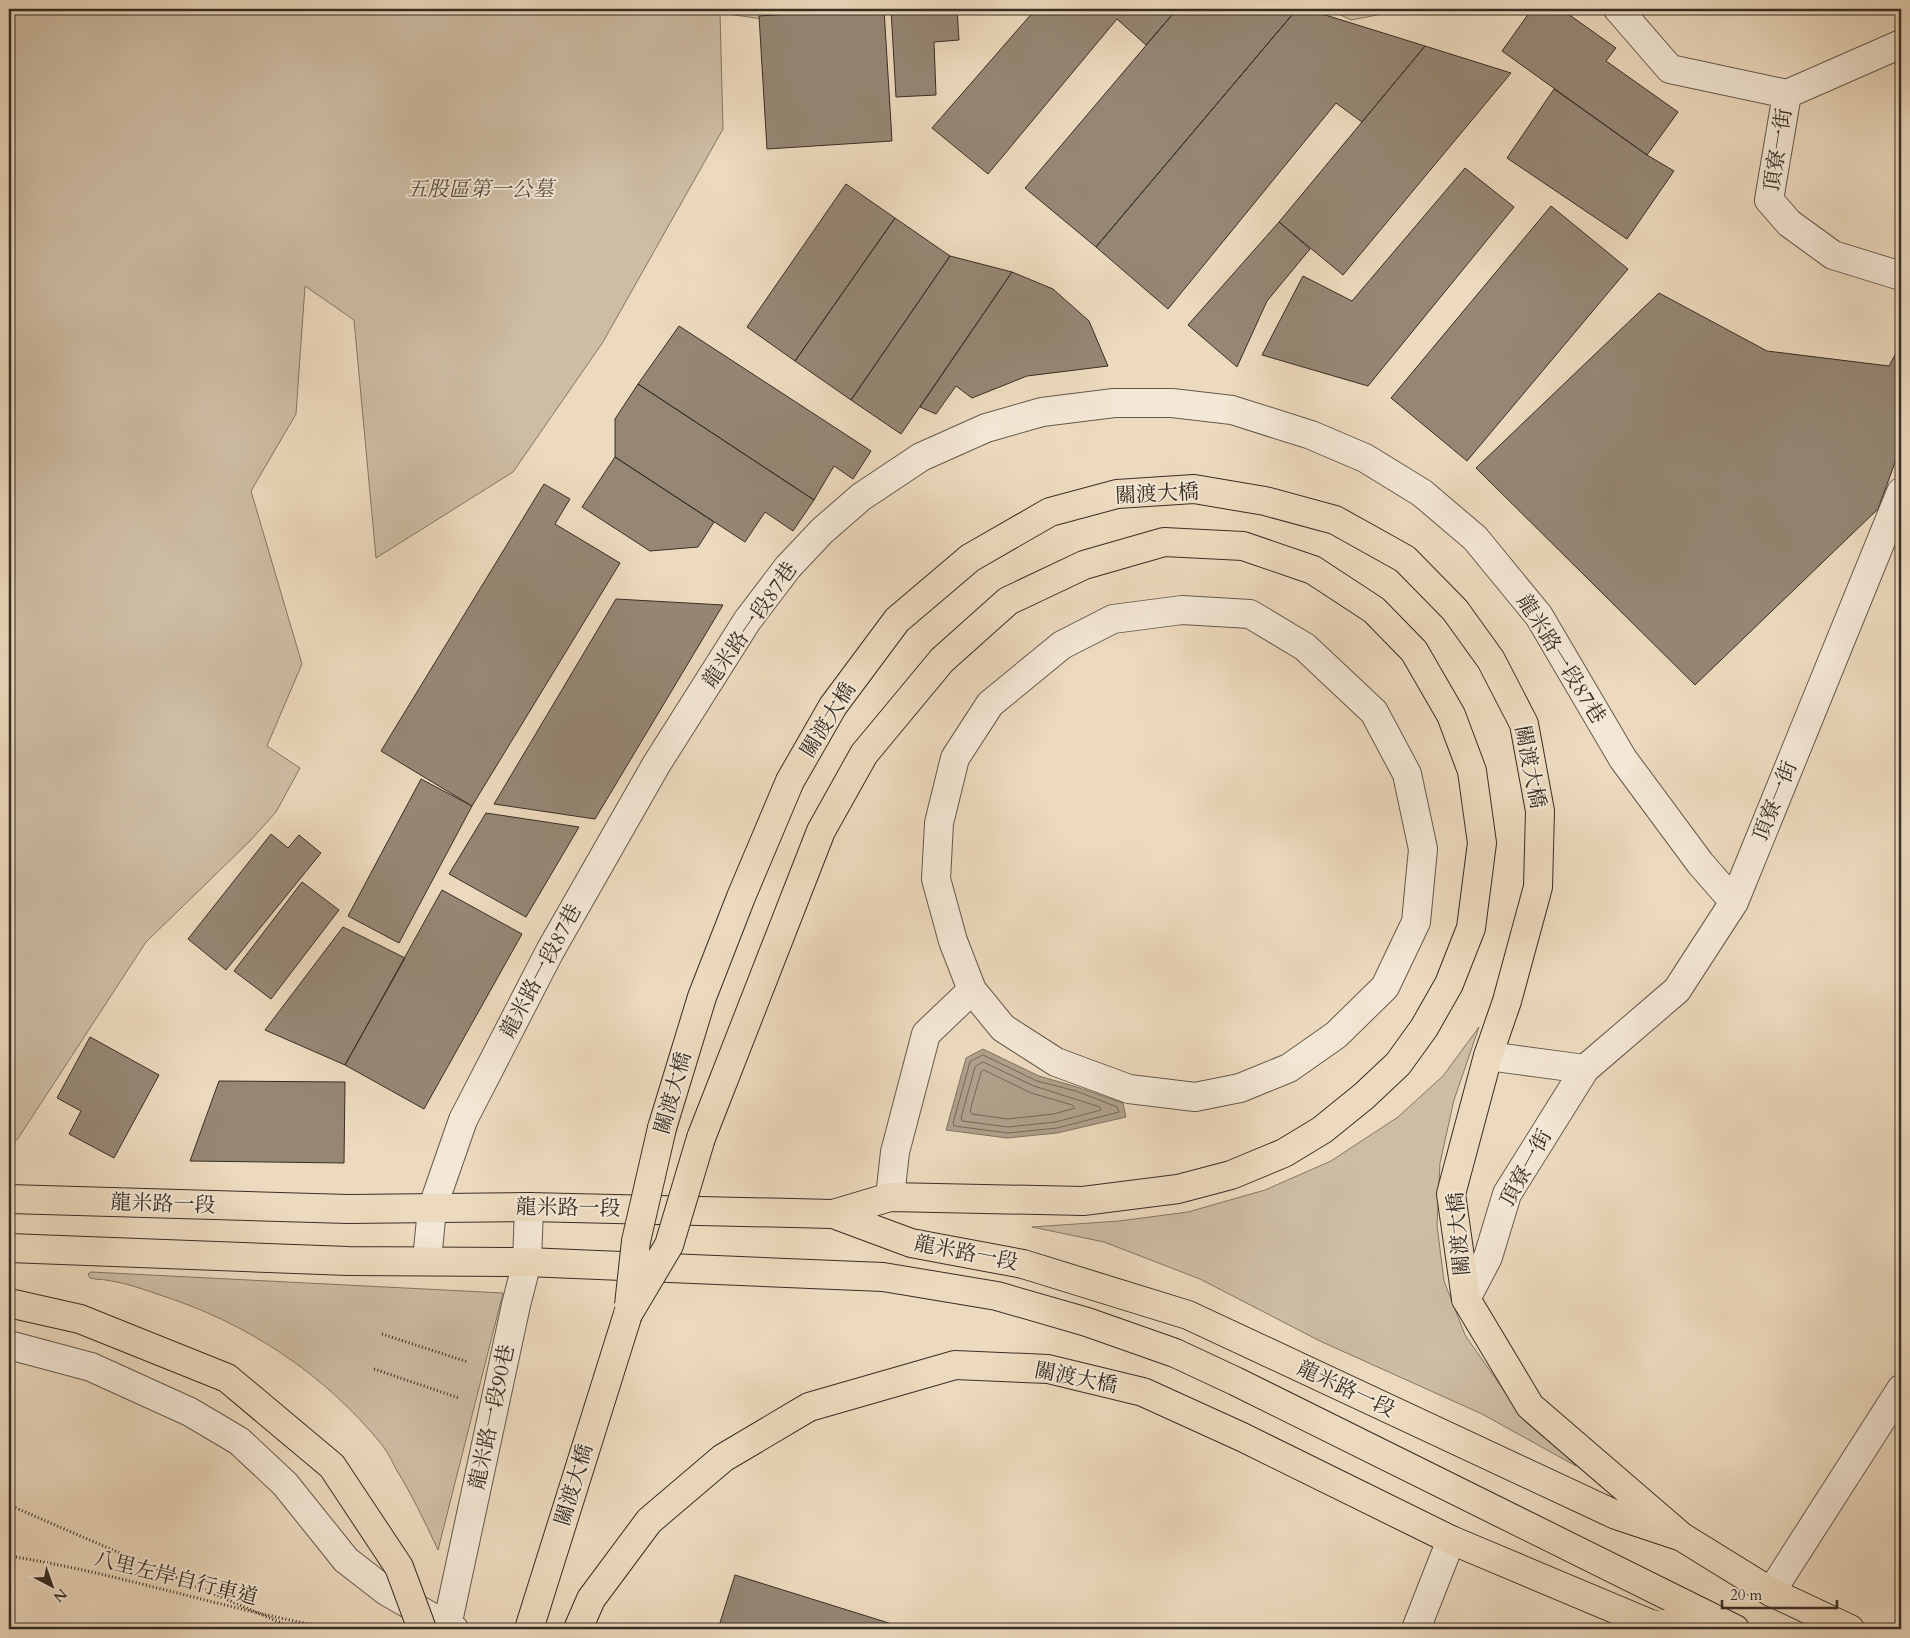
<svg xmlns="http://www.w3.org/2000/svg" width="1910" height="1638" viewBox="0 0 1910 1638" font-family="Cardo,'Noto Serif TC',serif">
  <rect width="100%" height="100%" fill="#eddabe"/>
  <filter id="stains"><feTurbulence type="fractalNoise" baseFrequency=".004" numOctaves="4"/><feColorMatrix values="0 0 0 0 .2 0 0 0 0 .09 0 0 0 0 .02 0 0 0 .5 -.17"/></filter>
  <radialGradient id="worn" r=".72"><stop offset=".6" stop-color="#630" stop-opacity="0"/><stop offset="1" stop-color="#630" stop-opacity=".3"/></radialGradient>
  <path fill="#cebda4" stroke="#827664" d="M9,9H895L812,26L720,13L723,129L603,342L513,472L376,558L354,320L305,286L296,414L251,491L302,664L267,746L300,768L276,812L250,841L146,942L17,1140L9,1139Z
    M1328,9H1408L1351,20Z
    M1479,1027L1454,1100L1440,1163L1437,1225L1444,1281L1465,1335L1505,1392L1576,1466L1482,1414L1320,1341L1200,1279L1104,1242L1032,1227L1119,1221L1188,1212L1265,1190L1331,1161L1398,1117L1443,1076Z
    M91,1272L503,1293L438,1550C425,1522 412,1495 396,1469C392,1461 388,1453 383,1446C324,1373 246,1322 157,1294C137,1287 116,1280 95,1279L90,1278L88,1274Z"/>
  <path fill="#afa08a" stroke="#7f7262" d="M983,1049L1039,1076L1077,1087L1123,1103L1126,1117L1057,1133L1007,1138L946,1130L966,1058Z"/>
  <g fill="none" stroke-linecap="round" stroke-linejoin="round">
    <path stroke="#736758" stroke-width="1" d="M983,1055L1037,1081L1076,1091L1117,1107L1119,1112L1057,1128L1008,1133L954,1126L953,1123L970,1062Z
      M983,1062L1034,1086L1100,1107L1101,1110L1056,1122L1008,1127L962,1121L961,1118L975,1067Z
      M984,1070L1031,1093L1072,1105L1075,1108L1054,1114L1008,1119L972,1114L970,1111L981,1072Z"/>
  </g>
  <path fill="#968775" stroke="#372e25" d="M864,9H884L892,141L767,149L759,16Z
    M891,9H957L959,40L934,42L936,95L896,97Z
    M1041,9H1177L1146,45L1117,19L988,174L932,128L1034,11Z
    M1177,9H1297L1096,247L1025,188Z
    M1297,9H1306L1425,46L1362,122L1336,103L1168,309L1096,247Z
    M1532,9H1561L1616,48L1606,61L1678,112L1647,155L1502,51Z
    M1425,46L1511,73L1343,275L1279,222Z
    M1554,89L1647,155L1674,171L1627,239L1507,158Z
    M1465,168L1514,207L1368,386L1262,355L1303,276L1352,301Z
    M846,184L895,218L795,361L747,327Z
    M1551,206L1628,269L1467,461L1391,398Z
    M895,218L950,256L851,400L795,361Z
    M1279,222L1310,249L1267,301L1237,367L1188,325Z
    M950,256L1012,272L901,434L851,400Z
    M1012,272L1053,289L1089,321L1108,366L1027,376L972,398L956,386L936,414L920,407Z
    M1659,293L1767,351L1889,366L1901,344V446L1878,509L1695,685L1476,468Z
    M679,326L871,451L853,479L834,466L814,500L638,384Z
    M638,384L814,500L793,531L765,512L745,542L615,457V419Z
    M615,457L714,522L698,547L650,551L582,507Z
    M544,484L570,499L555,524L620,563L472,806L381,751Z
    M616,599L723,605L595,819L494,804Z
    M421,779L472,806L399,943L348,916Z
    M486,813L579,827L526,917L449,874Z
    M271,834L288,848L299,835L321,853L226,970L188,939Z
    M302,882L339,910L271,999L234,971Z
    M442,890L522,934L424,1109L345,1065Z
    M343,927L405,958L345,1065L265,1030Z
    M90,1037L159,1075L114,1158L69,1134L81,1111L57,1098Z
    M219,1081L345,1082L344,1163L190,1161Z
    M735,1575L908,1629H718Z"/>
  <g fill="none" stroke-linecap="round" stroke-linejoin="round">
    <defs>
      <path id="minor" d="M1618,9L1670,69L1787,94
        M1901,44L1787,94L1769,200L1789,223L1833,255L1901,276
        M1488,1056L1585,1069L1677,990L1734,902L1901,492
        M890,1197L895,1152L926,1034L972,990L1003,1028L1056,1062L1129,1089L1195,1097L1240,1088L1289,1068L1336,1035L1385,987L1416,922L1423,849L1407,774L1374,712L1305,647L1250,614L1182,610L1113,619L1062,645L990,704L955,758L939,823L936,879L953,941L972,990
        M427,1260L432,1209L463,1120L550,951L656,765L747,621L788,567L822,531L861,497L921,457L986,428L1042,412L1114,403H1172L1232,410L1311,435L1365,458L1422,493L1475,538L1539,616L1623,759L1700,863L1734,902
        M1466,1299L1488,1257L1507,1194L1585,1069
        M9,1345L91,1367L190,1412L239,1441L285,1484L346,1560L386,1591L447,1626L454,1629
        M1771,1592L1901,1389
        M447,1626L516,1305L527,1262L529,1207
        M1416,1629L1451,1540"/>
      <path id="major" d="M662,1128L702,997L741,897L790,781L833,706L897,620L970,558L1050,512L1117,494L1194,489L1265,501L1335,520L1405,559L1455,610L1491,660L1524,724L1540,811L1538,887L1507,1001L1488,1056L1451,1194L1466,1299L1530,1406L1682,1537
        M701,1138L821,831L864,754L942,660L1008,601L1084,565L1164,542L1243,546L1313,570L1374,610L1414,651L1451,715L1472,771L1482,843L1471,928L1449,984L1424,1028L1398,1064L1364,1096L1322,1130L1284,1153L1231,1175L1178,1189L1083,1201L890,1197L833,1214
        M9,1199L348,1209L529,1207L833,1214L911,1243L1023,1264L1188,1315L1616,1515L1682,1537L1771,1592L1850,1629
        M9,1248L348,1261L527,1262L883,1277L997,1296L1087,1322L1175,1353L1235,1381L1735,1629
        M529,1629L628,1314
        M578,1629L591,1599L649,1521L723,1458L809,1407L955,1365L1048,1369L1143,1392L1242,1437L1451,1540L1653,1625L1713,1619"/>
    </defs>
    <use href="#minor" stroke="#64594b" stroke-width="30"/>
    <use href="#major" stroke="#372e25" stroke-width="30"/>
    <path stroke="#372e25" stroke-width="3" stroke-dasharray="1 2.5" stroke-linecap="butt" d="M382,1334L468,1362
      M374,1369L459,1398
      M9,1556C119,1573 226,1610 336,1629"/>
    <use href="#minor" stroke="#f3e7d5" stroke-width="28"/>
    <use href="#major" stroke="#eddabe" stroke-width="28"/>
    <defs>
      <path id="major-bridge" d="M9,1303L80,1319L227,1378L332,1466L399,1567L422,1629
        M629,1305L636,1241L662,1128
        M628,1314L669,1245L701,1138"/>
    </defs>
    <use href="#major-bridge" stroke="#372e25" stroke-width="30" stroke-linecap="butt"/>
    <path stroke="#372e25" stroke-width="3" stroke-dasharray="1 2.5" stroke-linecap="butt" d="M9,1505L295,1629"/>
    <use href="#major-bridge" stroke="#eddabe" stroke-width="28"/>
  </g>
  <g text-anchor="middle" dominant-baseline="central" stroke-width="4" stroke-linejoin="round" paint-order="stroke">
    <g font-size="21" fill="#372e25" stroke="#f3e7d5">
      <text transform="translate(1778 150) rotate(-81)">頂寮一街</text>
      <text transform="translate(1157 494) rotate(-3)">關渡大橋</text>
      <text transform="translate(750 625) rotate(-55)">龍米路一段87巷</text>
      <text transform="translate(1561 659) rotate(58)">龍米路一段87巷</text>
      <text transform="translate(828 720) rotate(-58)">關渡大橋</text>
      <text transform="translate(1530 767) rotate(79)">關渡大橋</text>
      <text transform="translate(1775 801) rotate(-68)">頂寮一街</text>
      <text transform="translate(541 971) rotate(-62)">龍米路一段87巷</text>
      <text transform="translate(673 1093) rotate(-74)">關渡大橋</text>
      <text transform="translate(1526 1168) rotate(-61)">頂寮一街</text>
      <text transform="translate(163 1204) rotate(2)">龍米路一段</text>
      <text transform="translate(568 1208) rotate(1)">龍米路一段</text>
      <text transform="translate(1459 1234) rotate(-95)">關渡大橋</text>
      <text transform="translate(966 1253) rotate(11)">龍米路一段</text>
      <text transform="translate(1076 1378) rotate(11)">關渡大橋</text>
      <text transform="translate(1346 1389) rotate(25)">龍米路一段</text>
      <text transform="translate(492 1417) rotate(-78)">龍米路一段90巷</text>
      <text transform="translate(574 1485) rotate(-73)">關渡大橋</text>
      <text transform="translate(176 1578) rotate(14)">八里左岸自行車道</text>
    </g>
    <g font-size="21" font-style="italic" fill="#554b3e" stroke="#f3e7d5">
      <text x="480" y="189">五股區第一公墓</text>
    </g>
  </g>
  <rect width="1910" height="1638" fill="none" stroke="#eddabe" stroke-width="30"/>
  <rect x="10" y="10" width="1890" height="1618" fill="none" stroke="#372e25" stroke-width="2.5"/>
  <rect x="15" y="15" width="1880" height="1608" fill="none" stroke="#372e25"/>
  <g transform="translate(52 1586) rotate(139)" stroke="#f3e7d5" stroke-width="4" paint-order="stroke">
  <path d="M0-4L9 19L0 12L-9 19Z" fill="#372e25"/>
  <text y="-8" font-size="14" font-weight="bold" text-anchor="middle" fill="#372e25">N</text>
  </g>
  <path d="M1722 1600v8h115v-8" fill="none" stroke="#372e25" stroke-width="2.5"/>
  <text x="1730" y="1600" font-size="15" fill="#372e25" stroke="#f3e7d5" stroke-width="4" paint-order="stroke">20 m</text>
  <rect width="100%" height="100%" filter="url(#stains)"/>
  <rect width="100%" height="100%" fill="url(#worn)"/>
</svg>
